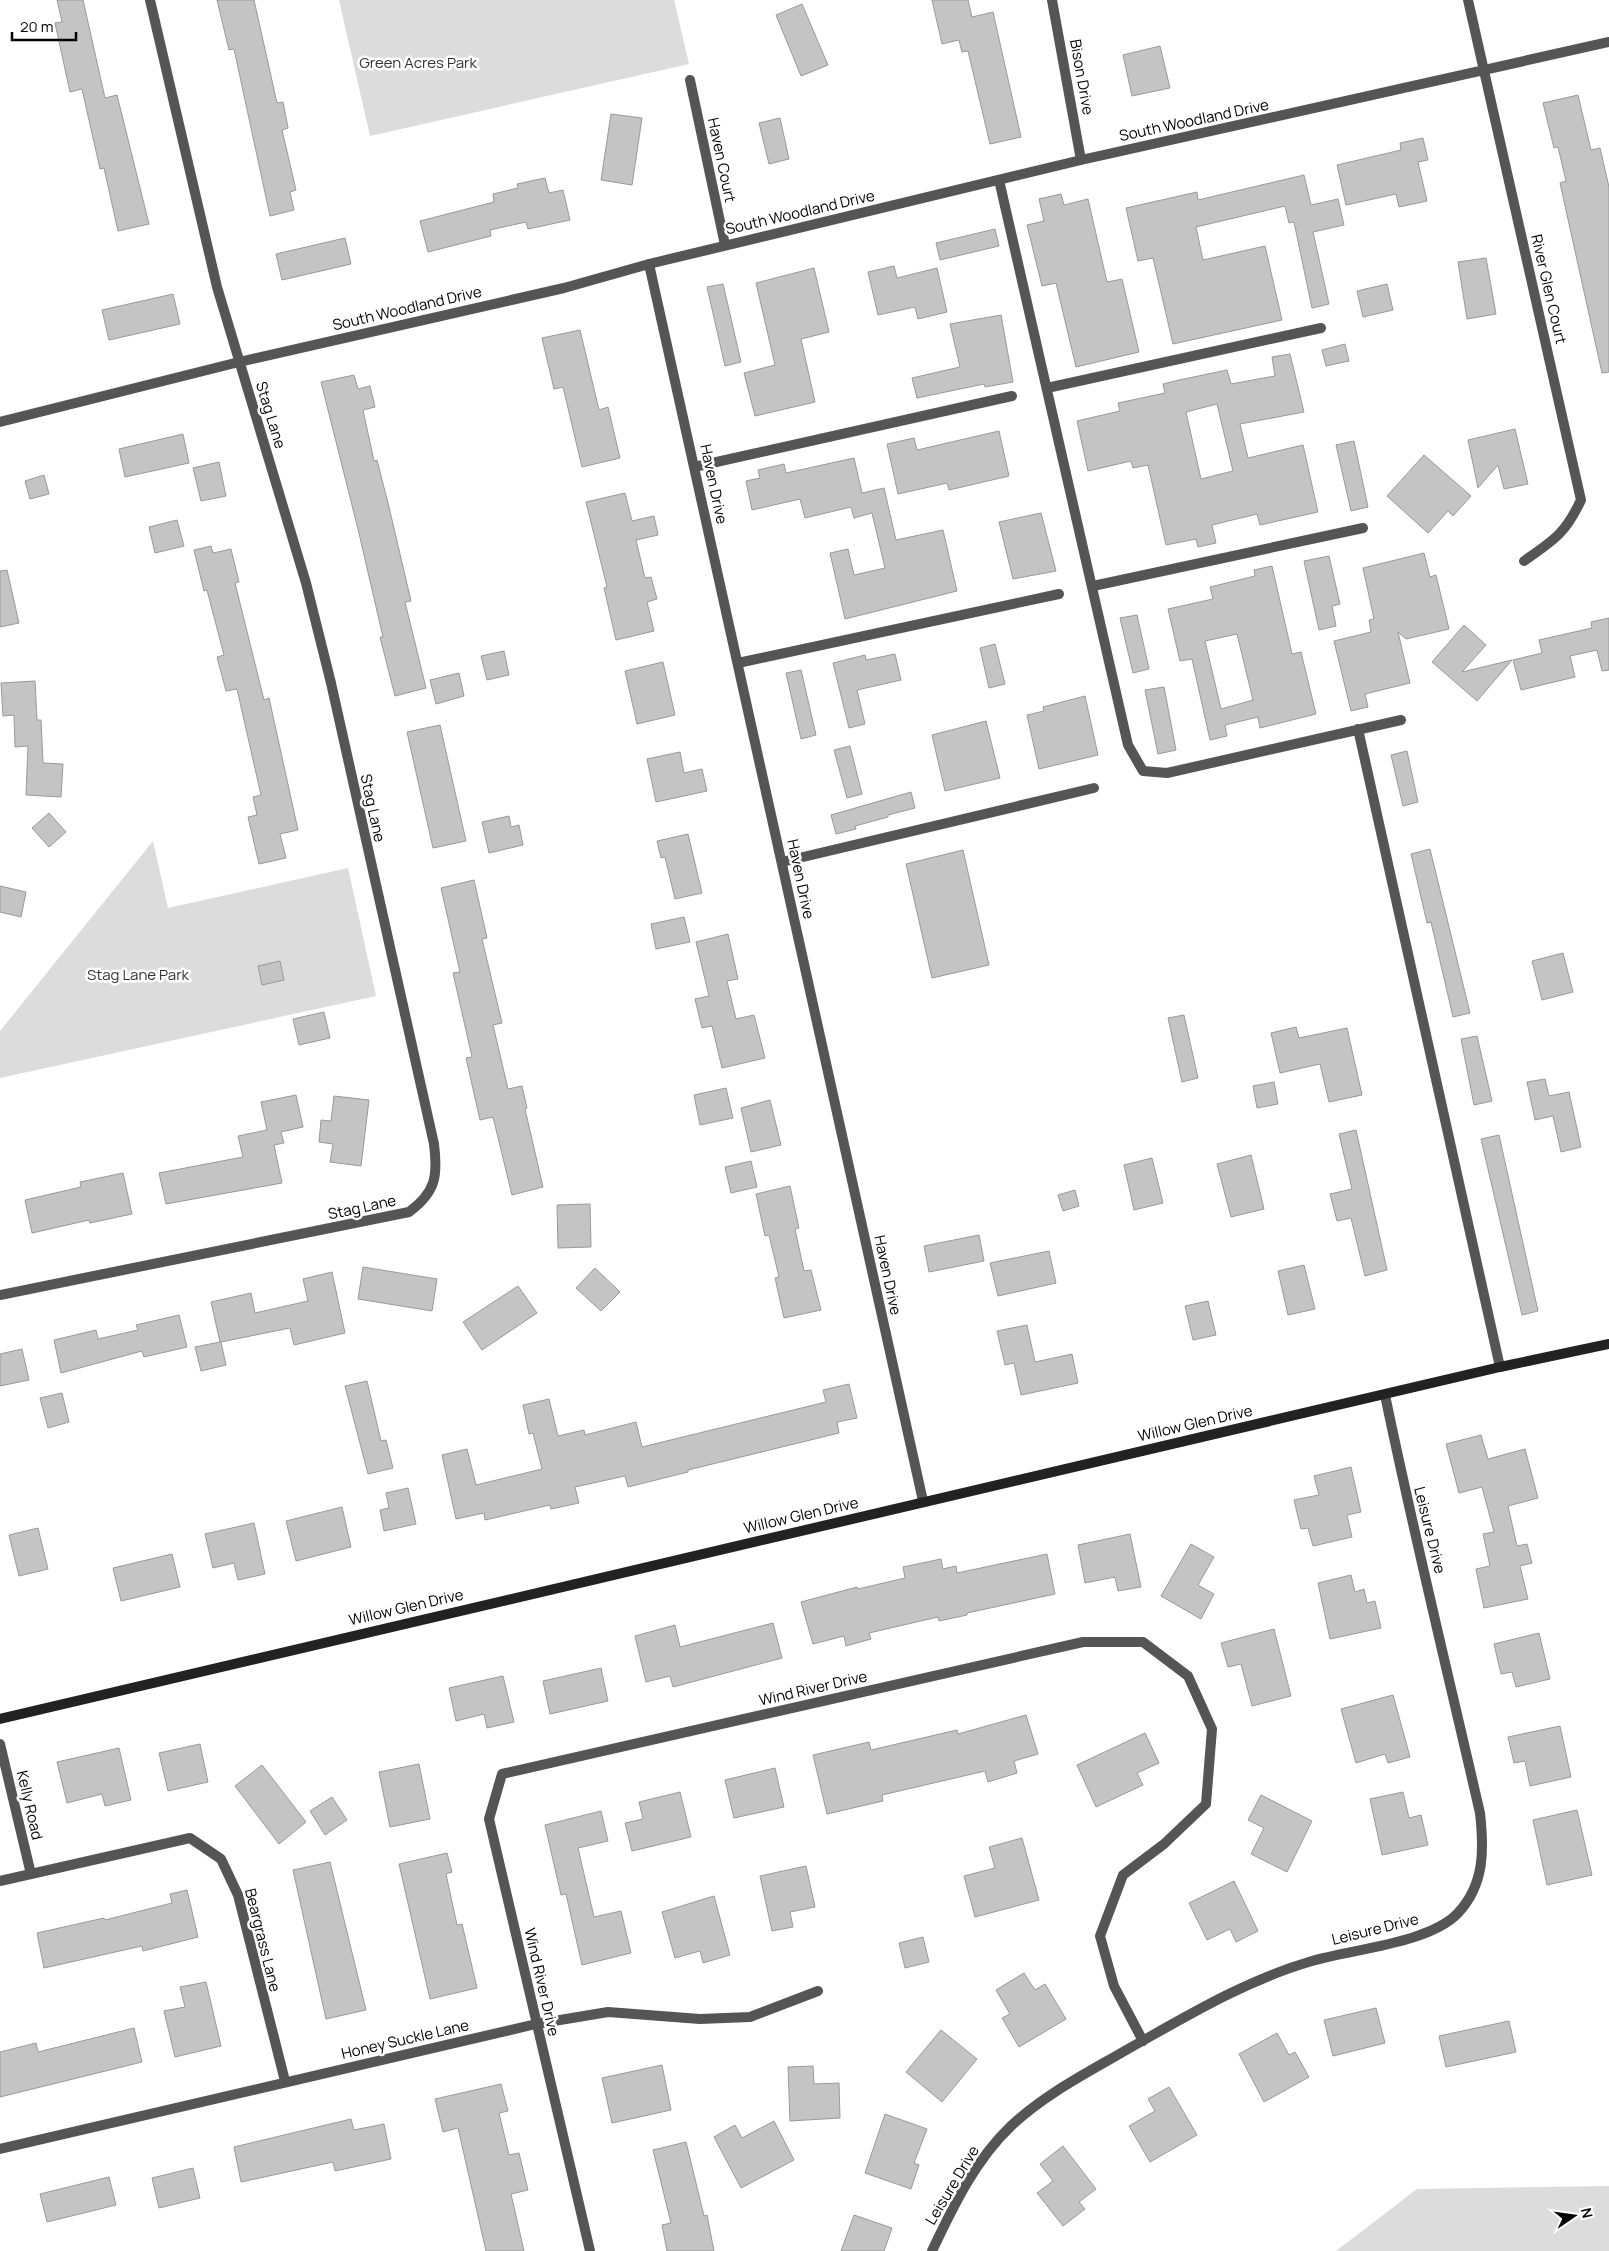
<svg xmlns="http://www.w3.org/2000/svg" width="1609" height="2251" viewBox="0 0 1609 2251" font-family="Manrope,sans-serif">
  <rect width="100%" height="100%" fill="#fff"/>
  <path fill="#dcdcdc" d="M339,0H674L689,64L370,136Z
    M153,841L168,908L348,868L376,996L0,1078V1031Z
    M1609,2186V2251H1336L1417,2189Z"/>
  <path fill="#c4c4c4" stroke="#999" fill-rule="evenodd" d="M57,0H83L105,98L117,95L149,224L118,231L104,168L100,169L82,89L70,92L55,23L62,22Z
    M217,0H254L277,103L283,102L288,128L282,130L296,190L290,192L294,210L270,216L234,49L229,50Z
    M932,0H968L972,17L993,12L1021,137L990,144L968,51L962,52L959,40L942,44Z
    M802,4L828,65L801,76L776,15Z
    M1160,46L1170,88L1132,96L1123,55Z
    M1578,95L1591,150L1600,148L1609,187V372L1602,373L1560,183L1566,181L1558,147L1554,148L1543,103Z
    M611,114L642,118L632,185L601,180Z
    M780,118L789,159L769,164L759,123Z
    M1423,138L1428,160L1418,162L1427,201L1399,207L1396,194L1346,205L1337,165L1401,150L1400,143Z
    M1304,175L1311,205L1338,199L1344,225L1313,232L1329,304L1312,308L1294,222L1289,223L1285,206L1196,227L1203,260L1265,246L1282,320L1173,344L1153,258L1138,261L1126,208L1197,192L1198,200Z
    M545,178L549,193L563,190L570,220L528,229L526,222L490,230L491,236L428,252L420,221L494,202L493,194L518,188L517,184Z
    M1061,194L1064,205L1088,199L1107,282L1122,279L1139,352L1076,367L1056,283L1042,286L1027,225L1044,221L1039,199Z
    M995,229L999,246L940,260L936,243Z
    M345,238L351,264L282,280L276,254Z
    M1486,258L1496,314L1467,319L1458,262Z
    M894,266L897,278L937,268L947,312L918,319L915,307L878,315L868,272Z
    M814,268L829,332L801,339L815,402L755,416L744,373L775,365L756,283Z
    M723,284L741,362L725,366L707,287Z
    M1387,284L1393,310L1363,317L1357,291Z
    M173,294L180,324L109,340L102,310Z
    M1001,315L1013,382L985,387L984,384L917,398L912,378L960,367L950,324Z
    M580,330L599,410L608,407L620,458L582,467L563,387L554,389L542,338Z
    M1345,344L1349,361L1326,366L1322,350Z
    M1290,354L1304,412L1240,424L1248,458L1303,445L1318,512L1260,525L1257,514L1212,525L1216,543L1198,547L1196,539L1166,545L1148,465L1133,468L1131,461L1088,471L1077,421L1120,411L1118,403L1165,393L1163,384L1179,380L1227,370L1231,384L1275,376L1272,357ZM1217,404L1233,471L1201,479L1186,412Z
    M354,375L358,389L370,386L375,407L363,410L374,461L377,460L389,507L411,601L405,602L426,688L395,696L380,637H383L358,529L321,382Z
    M1515,429L1528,484L1504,489L1498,465L1478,488L1468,440Z
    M999,431L1009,476L949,490L947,483L898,494L887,444L914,438L917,450Z
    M183,434L189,463L125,477L119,449Z
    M1354,441L1368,507L1351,511L1336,445Z
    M1424,455L1471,496L1453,516L1448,511L1428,533L1387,496Z
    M854,458L862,493L884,488L896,540L943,530L957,591L845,619L830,553L848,549L854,575L885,568L872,513L854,518L851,507L805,518L800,499L752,510L746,481L760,478L758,470L784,464L786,473Z
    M219,462L226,496L201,501L193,468Z
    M44,475L49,494L30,499L25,481Z
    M625,493L632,521L654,516L658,535L636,540L645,578L651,577L657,599L647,602L654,631L616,640L604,588L607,587L586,502Z
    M1041,513L1056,571L1013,579L999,522Z
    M177,520L184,546L155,553L149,527Z
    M211,546L213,553L231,549L239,582L235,583L264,700L269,698L298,830L280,834L286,858L259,864L248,817L257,815L253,797L261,795L237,689L226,691L217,657L224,655L207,590L204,591L194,550Z
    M1424,553L1430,577L1436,575L1449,629L1406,639L1398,632L1410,683L1365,694L1368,707L1351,711L1334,641L1371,632L1369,620L1374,619L1363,568Z
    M1329,556L1340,604L1332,606L1336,626L1319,630L1304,561Z
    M1272,566L1292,654L1301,652L1316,714L1260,728L1258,717L1225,725L1227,736L1210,740L1192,659L1180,661L1168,609L1213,599L1210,587L1255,576L1254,570ZM1237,634L1253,700L1221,709L1205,641Z
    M7,570L19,623L0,627V571Z
    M1137,615L1149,669L1133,673L1120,618Z
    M1609,618V670L1602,671L1597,650L1570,656L1575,677L1521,690L1513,660L1542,653L1539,640L1592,628L1591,622Z
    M1464,625L1486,645L1462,672L1512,660L1477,701L1432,662Z
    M995,644L1005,684L989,688L980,648Z
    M504,651L509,675L487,680L481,656Z
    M895,654L901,680L857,690L865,724L849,728L833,663L865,655L866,660Z
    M663,662L675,715L637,724L625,671Z
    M801,670L816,735L801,739L786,673Z
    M459,673L464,696L436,704L430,680Z
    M35,681L37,720H41L43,763L63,764L61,797L26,795L28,746L15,747L14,715L3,716L1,683Z
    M1164,687L1176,750L1158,754L1145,690Z
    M1085,696L1098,755L1039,769L1027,715L1044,711L1043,707Z
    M986,721L1000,778L945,791L932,735Z
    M440,725L466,841L433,848L407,732Z
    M850,746L862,794L847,798L834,750Z
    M1407,751L1418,802L1403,806L1391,755Z
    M680,752L684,773L702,769L707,791L656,802L647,759Z
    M911,792L915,808L888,815V817L855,826L856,829L836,834L831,815Z
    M49,813L66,832L49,847L32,828Z
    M509,816L511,827L519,825L523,845L489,853L482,822Z
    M688,834L702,893L675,899L665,857L661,858L657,841Z
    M1430,849L1470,1013L1453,1017L1431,922L1427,923L1411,854Z
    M963,850L989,965L932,978L906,864Z
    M474,880L487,938L482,939L502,1023L493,1025L508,1089L522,1086L527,1108L525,1109L543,1187L512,1195L493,1117L480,1120L466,1058L472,1057L453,973L460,972L441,888Z
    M0,886L26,892L21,917L0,912Z
    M684,917L690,942L656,949L651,924Z
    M728,934L738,979L727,981L736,1019L754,1015L765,1058L722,1068L712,1026L702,1028L695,999L709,996L696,942Z
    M1563,953L1573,992L1542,1000L1532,961Z
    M280,961L284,980L262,985L258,966Z
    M324,1012L330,1038L299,1045L293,1019Z
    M1184,1015L1198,1078L1182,1082L1168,1018Z
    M1296,1027L1299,1038L1347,1028L1362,1095L1329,1102L1320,1064L1280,1073L1271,1033Z
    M1477,1036L1492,1101L1474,1105L1461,1039Z
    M1545,1079L1549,1096L1569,1092L1581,1147L1561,1152L1553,1116L1535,1120L1527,1082Z
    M1274,1082L1278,1104L1257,1108L1253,1086Z
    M726,1088L733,1118L700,1125L694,1095Z
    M296,1095L303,1127L281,1132L284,1143L274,1145L282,1183L166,1204L159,1173L243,1157L238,1136L267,1130L261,1102Z
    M334,1096L369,1100L361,1166L330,1162L333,1144L319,1142L321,1120L331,1121Z
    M770,1100L781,1145L751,1152L741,1108Z
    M1356,1130L1387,1270L1365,1276L1351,1218L1337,1221L1330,1194L1352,1189L1339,1134Z
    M1499,1135L1538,1311L1522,1315L1481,1139Z
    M1251,1155L1264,1209L1231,1217L1217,1164Z
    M1152,1158L1163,1203L1134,1210L1124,1165Z
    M751,1161L757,1187L731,1193L725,1167Z
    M123,1173L132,1214L90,1223L89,1220L32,1233L25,1200L81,1187L80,1182Z
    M790,1186L799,1228L795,1229L804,1271L811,1270L821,1310L784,1318L775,1278L779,1277L769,1235L765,1236L756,1194Z
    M1075,1190L1079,1206L1063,1211L1058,1195Z
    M590,1204L591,1247L558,1248L557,1205Z
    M979,1235L984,1261L929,1272L924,1246Z
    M1049,1251L1056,1283L998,1296L990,1263Z
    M1304,1265L1315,1309L1288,1315L1278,1271Z
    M363,1267L437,1279L432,1311L358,1299Z
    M595,1268L620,1292L601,1311L576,1288Z
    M332,1272L345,1333L294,1345L290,1328L221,1342L226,1365L201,1371L195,1347L220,1342L211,1302L251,1293L255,1313L308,1301L303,1279Z
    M518,1286L537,1313L482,1350L463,1322Z
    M1208,1301L1216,1335L1193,1340L1185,1306Z
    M179,1315L187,1347L144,1357L142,1351L61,1373L54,1340L96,1330L98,1339L138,1330L136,1325Z
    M1027,1325L1035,1362L1072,1354L1078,1383L1021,1395L1014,1363L1005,1365L997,1331Z
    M22,1349L29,1380L0,1386V1354Z
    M367,1381L381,1441L386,1440L393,1468L368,1474L345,1386Z
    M849,1384L857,1418L837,1422L839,1433L688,1470V1472L628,1487L625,1476L575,1487L579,1503L551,1509L550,1505L485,1520L484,1513L456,1519L442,1455L467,1449L476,1485L542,1469L533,1433L529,1434L523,1405L549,1399L558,1436L584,1430L585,1435L636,1422L642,1447L826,1402L823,1390Z
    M62,1393L69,1422L48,1428L40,1398Z
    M1481,1435L1488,1459L1525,1449L1538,1498L1508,1506L1517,1546L1527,1544L1532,1563L1520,1566L1528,1599L1484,1608L1476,1569L1490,1566L1483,1534L1494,1532L1482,1487L1459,1493L1446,1444Z
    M1351,1467L1361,1512L1347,1515L1352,1537L1313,1546L1308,1528L1301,1529L1294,1500L1319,1495L1314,1476Z
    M408,1488L416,1524L384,1531L380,1510L389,1508L386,1493Z
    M342,1507L351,1547L296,1561L286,1521Z
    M254,1523L265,1574L238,1580L234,1563L213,1568L205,1534Z
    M38,1528L48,1569L19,1576L9,1535Z
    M1130,1534L1141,1587L1118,1591L1115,1577L1085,1583L1078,1545Z
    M1191,1544L1214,1557L1198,1585L1214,1594L1201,1619L1161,1596Z
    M172,1554L180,1587L121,1601L113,1568Z
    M1047,1554L1055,1594L967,1613V1615L939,1621L938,1617L869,1633L871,1639L846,1646L844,1636L813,1644L801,1602L857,1587L858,1589L905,1578L903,1567L941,1559L943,1569L956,1566L957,1573Z
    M1351,1575L1355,1592L1364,1589L1367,1603L1375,1601L1381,1628L1330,1639L1318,1583Z
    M773,1623L782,1658L673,1687L670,1676L646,1682L635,1636L675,1625L680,1647Z
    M1274,1629L1291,1696L1252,1706L1241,1664L1228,1667L1221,1643Z
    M1539,1633L1550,1679L1516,1687L1512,1672L1501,1674L1494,1644Z
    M601,1668L608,1701L550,1714L543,1681Z
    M503,1676L514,1722L487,1728L484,1714L456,1721L449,1688Z
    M1393,1695L1410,1757L1388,1763L1385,1754L1356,1763L1341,1709Z
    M1026,1715L1038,1754L1014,1761L1017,1773L988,1782L985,1771L882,1795L883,1801L827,1814L813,1755L869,1742L871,1750L957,1730L958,1734Z
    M1560,1726L1571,1777L1530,1786L1525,1761L1514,1763L1508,1737Z
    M1145,1733L1159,1763L1137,1773L1143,1785L1096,1807L1077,1765Z
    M200,1744L208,1782L168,1791L159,1753Z
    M119,1748L131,1800L105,1806L102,1794L67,1803L57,1762Z
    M419,1764L430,1819L390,1827L379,1772Z
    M262,1765L306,1822L279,1844L235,1786Z
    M775,1768L784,1807L734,1818L725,1780Z
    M680,1792L691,1837L632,1851L625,1823L643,1819L639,1802Z
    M1403,1792L1409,1818L1421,1815L1428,1845L1382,1855L1370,1799Z
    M1261,1795L1312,1821L1287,1872L1251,1854L1264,1828L1248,1820Z
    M332,1797L347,1820L325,1835L310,1811Z
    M1577,1810L1592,1875L1547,1885L1533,1820Z
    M601,1811L608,1841L578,1848L594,1917L621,1911L631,1953L582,1965L566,1894L561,1895L545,1825Z
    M1022,1838L1039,1900L975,1917L964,1876L995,1868L989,1847Z
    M447,1853L452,1872L446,1874L457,1925L462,1924L477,1988L430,1999L399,1864Z
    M330,1862L366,2010L326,2019L293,1870Z
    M806,1866L815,1907L790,1912L793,1927L772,1931L760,1876Z
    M1234,1881L1258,1931L1236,1942L1230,1929L1207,1940L1189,1903Z
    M187,1890L198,1937L143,1951L142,1946L44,1968L37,1933L104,1918L105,1920L172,1903L170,1894Z
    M714,1896L730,1955L703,1963L700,1951L675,1958L662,1912Z
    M923,1937L929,1962L905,1968L899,1943Z
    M1024,1973L1035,1990L1045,1984L1066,2019L1019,2047L1002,2018L1010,2014L996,1990Z
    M206,1982L221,2046L175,2057L164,2011L185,2007L180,1987Z
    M1376,2008L1385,2043L1333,2056L1324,2020Z
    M1509,2021L1516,2052L1446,2067L1439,2036Z
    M134,2028L142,2062L0,2097V2052L36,2043L38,2052Z
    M941,2030L977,2059L942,2102L906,2072Z
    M1277,2033L1289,2055L1295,2052L1309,2077L1264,2102L1239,2054Z
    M662,2065L671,2110L612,2123L602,2078Z
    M813,2066L814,2084L839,2083L840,2118L790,2121L788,2067Z
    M501,2084L508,2111L499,2113L509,2155L519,2153L528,2190L511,2194L524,2251H486L458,2128L443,2132L435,2099Z
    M1169,2087L1197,2135L1150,2162L1129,2126L1155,2111L1148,2099Z
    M885,2114L927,2129L914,2163L919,2165L911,2189L865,2173Z
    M351,2119L354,2130L384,2124L391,2159L335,2171L333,2162L241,2182L234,2147Z
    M774,2121L794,2160L741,2188L714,2137L735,2125L742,2138Z
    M686,2142L704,2216L707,2215L714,2251H667L662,2225L671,2223L653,2150Z
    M1063,2146L1096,2189L1079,2202L1085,2209L1063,2226L1037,2193L1053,2181L1040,2164Z
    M193,2168L200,2198L159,2208L152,2178Z
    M109,2177L116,2205L47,2222L40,2194Z
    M854,2215L892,2228L884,2251H841Z"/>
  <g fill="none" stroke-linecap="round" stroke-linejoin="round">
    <path stroke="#555" stroke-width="10" d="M1052,0L1081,160
      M1468,0L1581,500C1565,534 1554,540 1524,561
      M690,80L725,245
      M999,180L1128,745L1143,771L1167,773L1401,720
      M649,264L923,1501
      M1047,388L1321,328
      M0,422L239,362L564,288L649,264L1081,160L1609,42
      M694,467L1012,396
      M1093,586L1363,528
      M738,663L1059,594
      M1358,729L1500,1367
      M782,862L1094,788
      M0,1295L409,1212C436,1192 438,1176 434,1144L331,683L306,583L217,287L150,0
      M0,1744L31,1874
      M0,1881L190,1838L221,1859L238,1895L285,2081
      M0,2149L536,2024L608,2012L700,2019L750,2017L818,1991
      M590,2251L489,1819L502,1774L1083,1642H1143L1188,1676L1212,1729L1206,1804L1164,1844L1123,1875L1100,1936L1114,1986L1143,2041
      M932,2251C953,2207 975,2160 1011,2126C1045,2094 1087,2073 1128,2049C1187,2016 1246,1980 1312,1961C1353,1949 1430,1943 1458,1913C1485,1884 1484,1849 1480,1813C1448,1674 1414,1535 1385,1395"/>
    <path stroke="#222" stroke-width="10" d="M0,1719L1500,1367L1609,1344"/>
  </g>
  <g text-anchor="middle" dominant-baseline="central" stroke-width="5" stroke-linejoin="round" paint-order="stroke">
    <g font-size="15" fill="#333" stroke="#fff">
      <text x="418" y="62">Green Acres Park</text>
      <text x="138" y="974">Stag Lane Park</text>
    </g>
    <g font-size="15" fill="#000" stroke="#fff">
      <text transform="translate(1082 77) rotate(80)">Bison Drive</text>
      <text transform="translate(1194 120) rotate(-12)">South Woodland Drive</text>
      <text transform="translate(722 160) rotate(78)">Haven Court</text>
      <text transform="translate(800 212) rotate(-13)">South Woodland Drive</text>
      <text transform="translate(1549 289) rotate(77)">River Glen Court</text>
      <text transform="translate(407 308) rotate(-13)">South Woodland Drive</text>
      <text transform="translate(271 415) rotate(73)">Stag Lane</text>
      <text transform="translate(714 484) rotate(78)">Haven Drive</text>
      <text transform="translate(373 808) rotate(78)">Stag Lane</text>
      <text transform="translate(801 879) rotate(78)">Haven Drive</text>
      <text transform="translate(362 1207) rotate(-12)">Stag Lane</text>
      <text transform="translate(888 1275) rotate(78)">Haven Drive</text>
      <text transform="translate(1195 1423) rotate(-13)">Willow Glen Drive</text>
      <text transform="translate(801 1515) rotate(-13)">Willow Glen Drive</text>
      <text transform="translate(1430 1530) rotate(76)">Leisure Drive</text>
      <text transform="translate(406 1607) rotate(-13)">Willow Glen Drive</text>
      <text transform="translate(813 1688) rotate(-13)">Wind River Drive</text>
      <text transform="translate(30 1805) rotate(77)">Kelly Road</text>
      <text transform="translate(1375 1929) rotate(-14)">Leisure Drive</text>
      <text transform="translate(263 1940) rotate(76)">Beargrass Lane</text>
      <text transform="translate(542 1982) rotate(77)">Wind River Drive</text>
      <text transform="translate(405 2039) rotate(-13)">Honey Suckle Lane</text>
      <text transform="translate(952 2185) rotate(-59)">Leisure Drive</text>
    </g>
  </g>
  <g transform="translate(1574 2216) rotate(77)" stroke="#ffffff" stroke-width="4" paint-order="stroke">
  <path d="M0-4L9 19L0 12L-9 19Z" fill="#000000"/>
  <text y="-8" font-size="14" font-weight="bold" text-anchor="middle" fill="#000000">N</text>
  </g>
  <path d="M12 32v8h64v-8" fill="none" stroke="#000000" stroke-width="2.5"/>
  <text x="20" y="32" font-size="15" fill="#000000" stroke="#ffffff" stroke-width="4" paint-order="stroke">20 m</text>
</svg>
